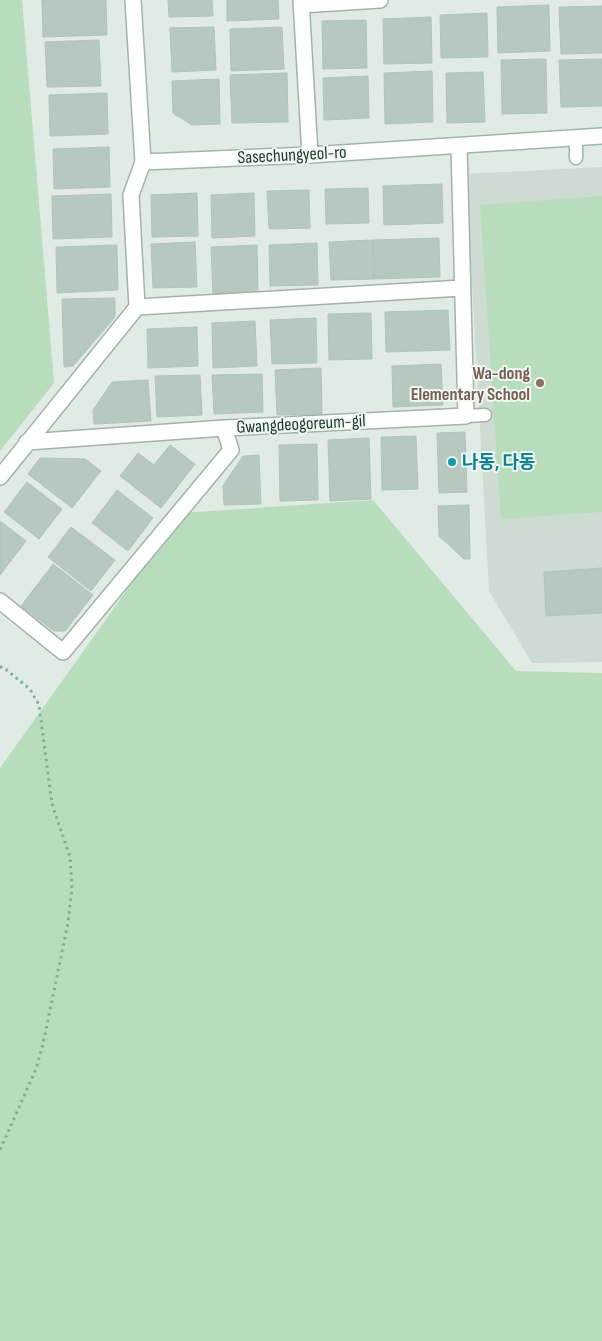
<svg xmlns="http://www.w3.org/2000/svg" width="602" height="1341" viewBox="0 0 602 1341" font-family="'Sofia Sans Condensed','Noto Sans KR',sans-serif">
  <rect width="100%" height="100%" fill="#dfebe4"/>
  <path fill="#cddbd2" d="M602,167V662L532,663L489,591L466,174Z"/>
  <path fill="#b7ddbc" d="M0,0H22L54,383L0,451Z
    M602,196V512L501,519L480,205Z
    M373,500L516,671L602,673V1341H0V768L182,513Z"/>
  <path fill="#b7c8bf" stroke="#b1c4ba" d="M42,0H106L107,35L43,37Z
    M168,0H212L213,16L169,17Z
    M227,0H278L279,19L227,21Z
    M549,5L550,51L498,53L497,7Z
    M602,6V53L561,54L559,7Z
    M487,13L488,57L441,58L440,15Z
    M431,17L432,63L384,64L383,19Z
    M366,20L367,68L323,69L322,21Z
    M214,27L216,70L172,72L170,28Z
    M282,27L284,69L231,71L230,29Z
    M99,40L101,86L47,87L45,42Z
    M546,59L547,113L502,114L501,60Z
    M602,59V106L561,107L559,60Z
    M432,71L433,122L385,124L384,73Z
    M483,72L485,122L447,123L446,73Z
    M287,73L288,122L232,123L230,75Z
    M368,76L369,118L324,120L323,78Z
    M219,79L220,124L192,125L173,113L172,81Z
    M107,93L108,134L50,136L49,95Z
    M109,147L110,187L54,189L53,149Z
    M442,184L443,223L384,225L383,186Z
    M368,188L369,223L326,224L325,189Z
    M309,190L310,228L269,229L267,191Z
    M197,193L198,236L152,237L151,195Z
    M254,193L255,236L212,238L211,195Z
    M111,194L112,237L53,239L52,196Z
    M439,238L440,277L374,279L373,240Z
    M373,240L374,279L331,280L329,242Z
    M195,242L197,287L153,288L151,244Z
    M317,243L318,285L270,286L269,245Z
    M117,245L118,290L57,293L56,247Z
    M257,245L258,294L213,295L211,247Z
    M115,298V317L73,366L64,367L62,299Z
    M448,310L450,350L386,352L385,312Z
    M371,313L372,359L329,360L328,314Z
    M316,318L317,363L272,364L270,320Z
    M255,321L257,366L213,368L212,323Z
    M197,327L198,366L148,368L147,329Z
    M441,364L443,405L393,407L392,366Z
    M321,368L322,414L277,415L275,370Z
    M262,374L263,412L214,414L212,375Z
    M200,375L202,415L157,417L155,376Z
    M148,380L151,421L94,424L93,410L112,382Z
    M465,432L467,492L439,493L437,433Z
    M416,436L418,489L382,490L381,437Z
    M369,438L371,499L330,501L328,440Z
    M317,444L318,500L280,501L279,445Z
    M170,445L195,464L161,508L120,476L138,453L154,465Z
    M259,455L261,504L224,505L223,486L243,456Z
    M40,458L85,459L101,471L72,508L28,474Z
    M27,482L62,509L39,539L4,512Z
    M117,490L153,518L128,551L92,523Z
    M469,505L470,559H464L439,536L438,506Z
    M0,521L26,541L0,575Z
    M71,527L115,560L91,591L48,557Z
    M53,564L93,595L65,631H54L21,606Z
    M602,568V613L546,616L544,572Z"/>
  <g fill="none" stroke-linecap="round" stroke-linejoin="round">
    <defs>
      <path id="lane" d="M576,138V158
        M466,416L485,415"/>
      <path id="street" d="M301,0L310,155
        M301,5L380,0
        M137,307L462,288
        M27,442L224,428
        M0,477L137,307L131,195L143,162
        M0,601L63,652L231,450L224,428L466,416L459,146"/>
      <path id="secondary" d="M133,0L143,162L310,155L602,136"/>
    </defs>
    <use href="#lane" stroke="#a2b3aa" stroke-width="15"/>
    <use href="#street" stroke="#a2b3aa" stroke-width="18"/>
    <use href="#secondary" stroke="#9eb7aa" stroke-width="18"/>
    <path stroke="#7faf99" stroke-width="3" stroke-dasharray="2.5 4" stroke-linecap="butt" d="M0,667H3L30,689L39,705L52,804L70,857L72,888L68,923L43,1044L36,1069L0,1150"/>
    <use href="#lane" stroke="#fff" stroke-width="12"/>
    <use href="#street" stroke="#fff" stroke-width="15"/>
    <use href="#secondary" stroke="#fff" stroke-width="15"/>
  </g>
  <circle fill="#8d6e63" stroke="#eff7f2" stroke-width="2" cx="540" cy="383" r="5"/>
  <circle fill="#0f9aa8" stroke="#eff7f2" stroke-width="2" cx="452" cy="462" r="5"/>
  <g text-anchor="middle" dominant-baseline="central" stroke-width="4" stroke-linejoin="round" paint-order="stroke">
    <g font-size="18" fill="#203b30" stroke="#eff7f2">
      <text transform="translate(292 155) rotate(-3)">Sasechungyeol-ro</text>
      <text transform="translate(301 424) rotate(-3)">Gwangdeogoreum-gil</text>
    </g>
    <g font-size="18" font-weight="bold" fill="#785e54" stroke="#eff7f2" text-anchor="end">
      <text x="530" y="373">Wa-dong<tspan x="530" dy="21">Elementary School</tspan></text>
    </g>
    <g font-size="18" font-weight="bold" fill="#0d838f" stroke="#eff7f2" text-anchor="start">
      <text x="462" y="462">나동, 다동</text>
    </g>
  </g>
</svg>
